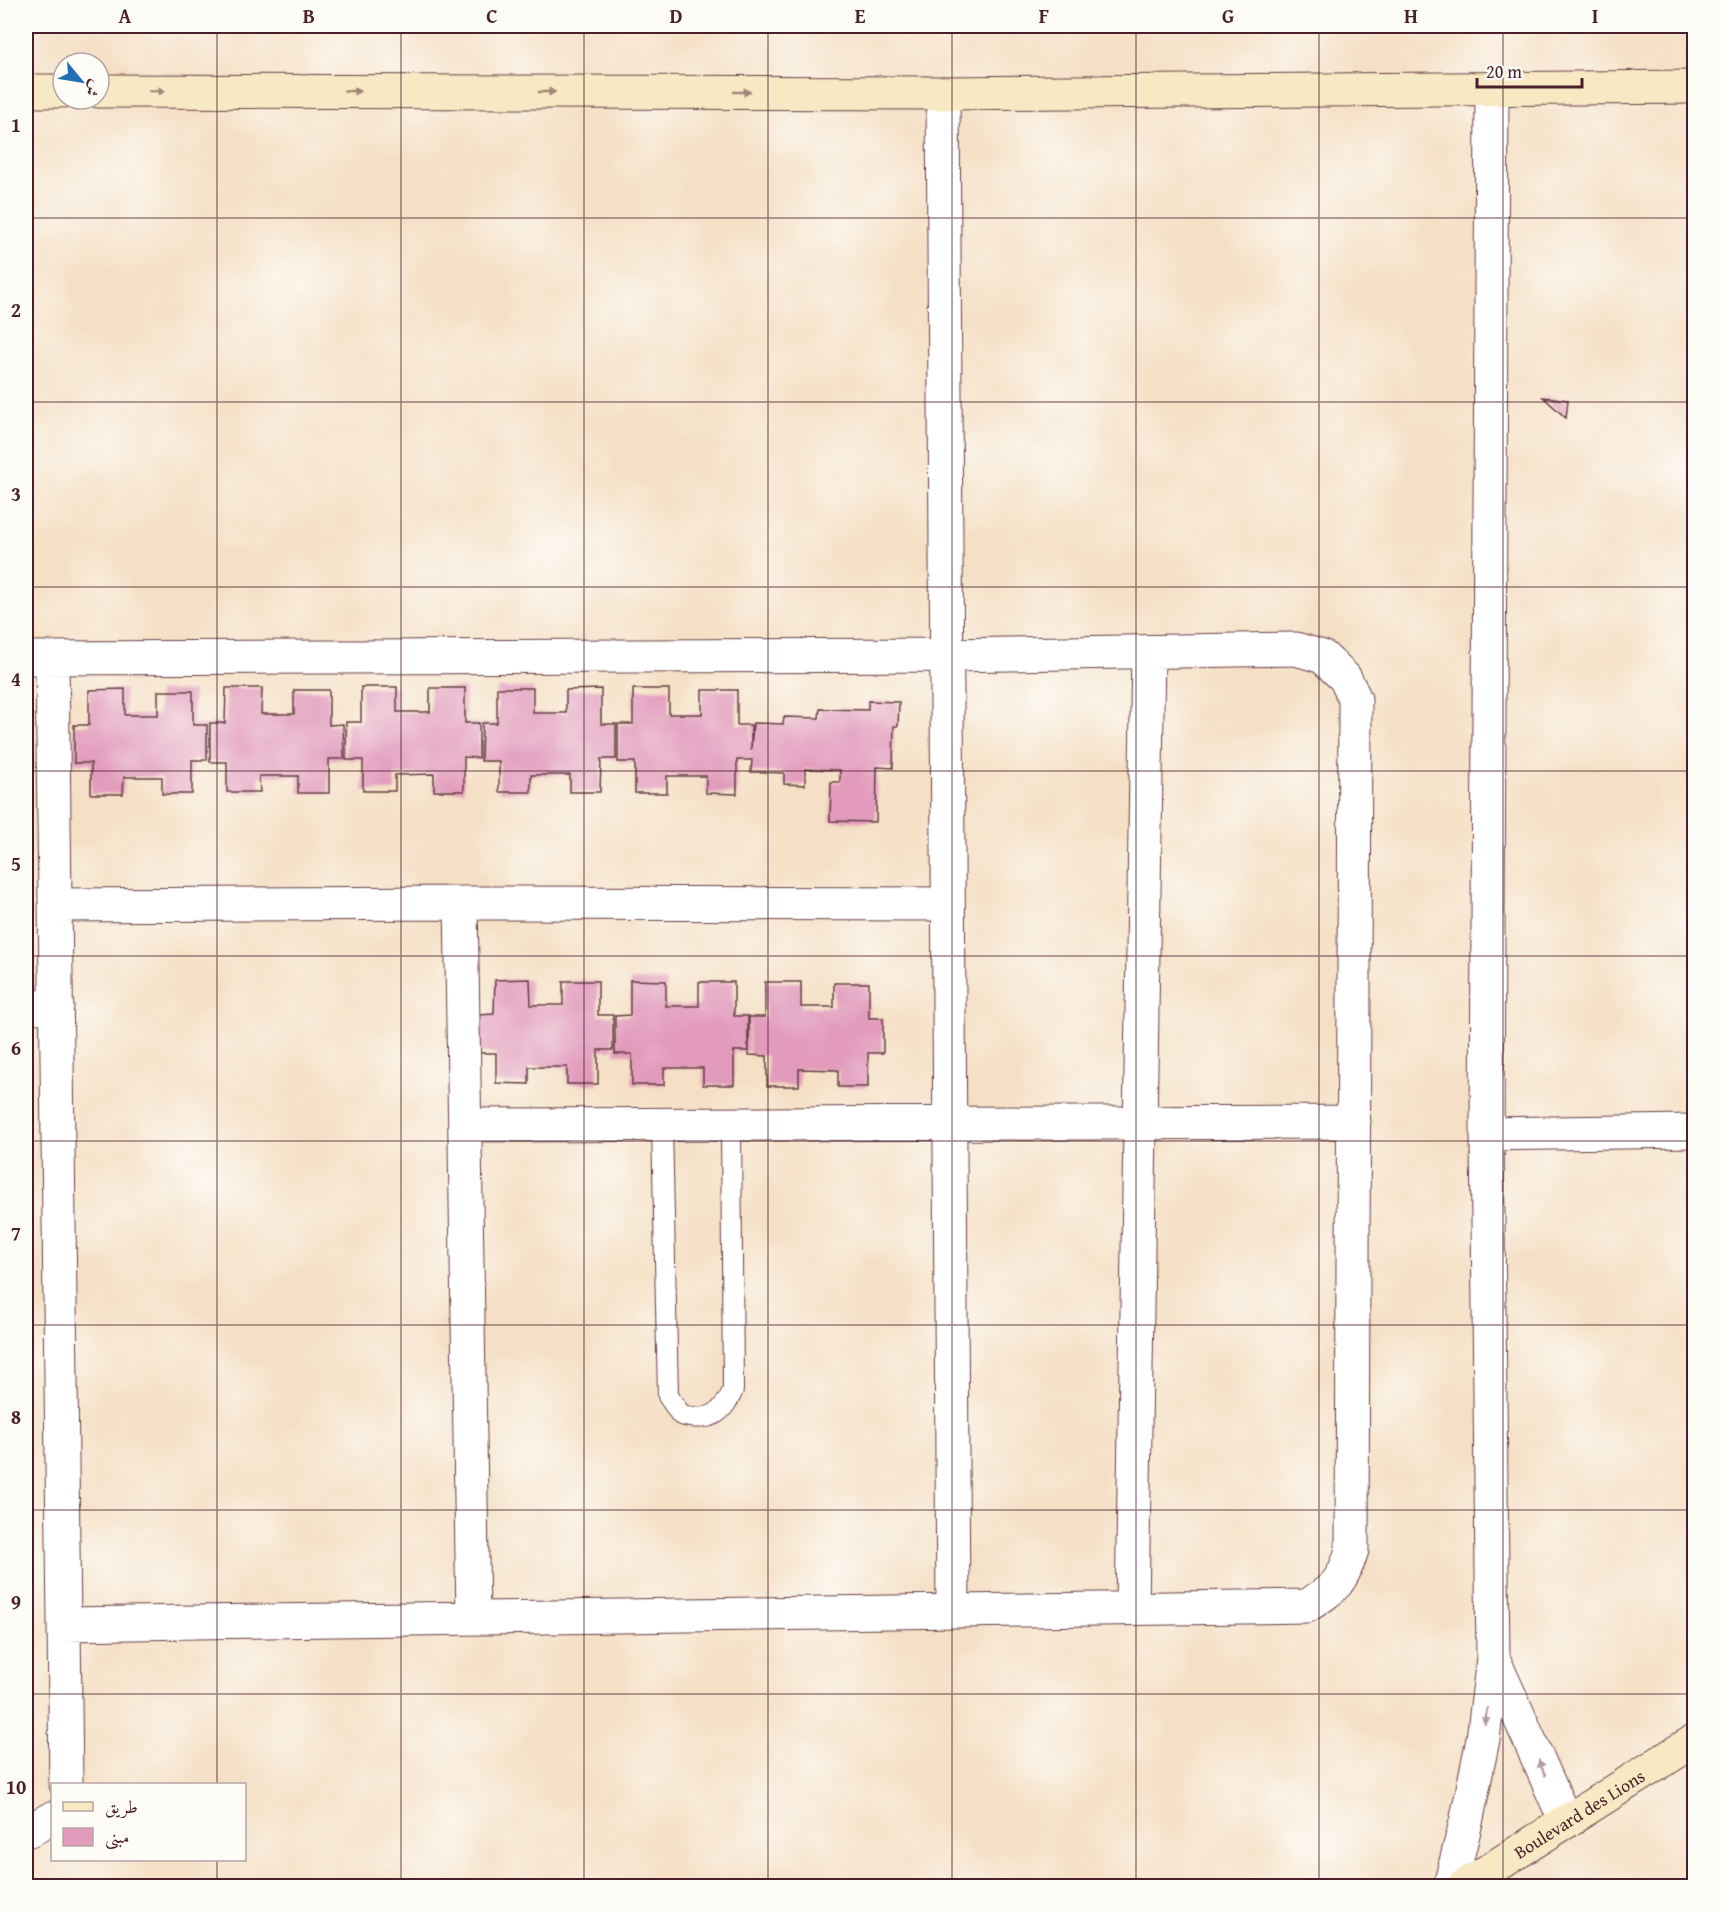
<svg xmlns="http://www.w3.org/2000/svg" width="1720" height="1912" viewBox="0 0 1720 1912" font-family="'Gentium Book Plus',Amiri,serif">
  <rect width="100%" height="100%" fill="#fdfcf7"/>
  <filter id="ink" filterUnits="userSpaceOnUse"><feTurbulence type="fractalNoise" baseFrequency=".0167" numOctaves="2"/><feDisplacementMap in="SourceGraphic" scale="12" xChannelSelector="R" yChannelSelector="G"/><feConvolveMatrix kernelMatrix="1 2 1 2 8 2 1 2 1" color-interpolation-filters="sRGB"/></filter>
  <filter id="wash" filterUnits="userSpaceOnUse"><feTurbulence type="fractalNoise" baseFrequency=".008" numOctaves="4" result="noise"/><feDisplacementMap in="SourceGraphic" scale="24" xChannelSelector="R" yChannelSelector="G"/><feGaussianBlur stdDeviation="1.35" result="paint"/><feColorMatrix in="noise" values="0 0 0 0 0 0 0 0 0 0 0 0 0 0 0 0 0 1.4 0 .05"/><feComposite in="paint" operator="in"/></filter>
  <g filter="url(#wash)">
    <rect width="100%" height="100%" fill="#f5e0c6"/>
    <g id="blocks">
      <path fill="#e29bbc" d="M1543,397L1568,400L1566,418Z
        M361,687H397V712H430V688H465V723H479V758L464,757V791H434V774L395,775V791H363V760H346V722H361Z
        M226,688H262L261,714H294V690H329V725L343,724L344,759H329V793H298V776H259L260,792H227V762H210V723H225Z
        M497,688H533V713H566V690L601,689V724H616V759H601L600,792H570V775H531V792H499V761H481L482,723H497Z
        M125,689V715H158V691H193V725H207V760H192V794H162V777H124L123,794H91V763H74V725H89V690Z
        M633,689H669V714H702V690H737V725H751V750L753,723L783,724L784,717L819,718L820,709L868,710V701L899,702L898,726H894L893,768L877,767L876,822L830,821L831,782H840V770L805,769V785L784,784V773L751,772L752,760H737V794L706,793V776H667V793H635V762H618V724H633Z
        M530,979L531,1005H563V981H598V1015H613V1050H598V1084H567V1067H529V1084L496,1083V1053H479V1015L494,1014L495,980Z
        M630,980L666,981V1006H699V982H734V1016H748V1051H734V1085H703V1068H664V1085H632V1054H615V1016L630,1015Z
        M765,982H801V1007H834V983H869V1018H883V1053H868V1087H838V1070L799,1069V1086H767V1056L749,1055V1017H765Z"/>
    </g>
  </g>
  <g filter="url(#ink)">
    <use href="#blocks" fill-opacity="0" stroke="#643c42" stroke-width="1.5"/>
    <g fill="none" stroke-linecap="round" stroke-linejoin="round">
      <defs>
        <path id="service" d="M662,1125L668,1396L681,1415C708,1422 722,1416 733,1390L731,1124"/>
        <path id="minor" d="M943,93L953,1611
          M26,658L947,655L1296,649L1323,657L1345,678L1355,699L1352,1550C1342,1583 1336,1587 1307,1606L64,1624
          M52,658L66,1784
          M461,903L473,1618
          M55,905L461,903L948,904
          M26,1007L57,1006
          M465,1125L1354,1122
          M1487,1134L1694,1131
          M1132,1608L1148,652
          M1493,1658L1566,1822
          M26,1830H30L52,1818
          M1450,1886L1467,1818L1483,1739L1493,1658L1487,1134L1492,88"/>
        <g id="secondary">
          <path d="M26,91H63"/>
          <path d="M99,91L943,93L1694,87"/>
          <path id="s1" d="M1464,1886L1694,1741"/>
        </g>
      </defs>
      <use href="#service" stroke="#643c42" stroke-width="22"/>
      <use href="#minor" stroke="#643c42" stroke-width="35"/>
      <use href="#secondary" stroke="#643c42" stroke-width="35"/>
      <use href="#service" stroke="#fff" stroke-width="20"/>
      <use href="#minor" stroke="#fff" stroke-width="33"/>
      <use href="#secondary" stroke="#f7e9c3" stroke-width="33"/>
    </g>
    <defs><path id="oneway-solid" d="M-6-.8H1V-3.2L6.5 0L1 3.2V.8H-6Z" transform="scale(1.5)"/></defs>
    <g fill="#a08477">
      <use href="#oneway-solid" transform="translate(157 91)"/>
      <use href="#oneway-solid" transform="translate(352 91)"/>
      <use href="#oneway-solid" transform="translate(547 92)"/>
      <use href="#oneway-solid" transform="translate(742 92)"/>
    </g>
    <g fill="#ae9aa0">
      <use href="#oneway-solid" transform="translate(1486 1716) rotate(98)"/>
      <use href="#oneway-solid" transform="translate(1542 1768) rotate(-114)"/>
    </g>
  </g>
  <path fill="none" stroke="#4a1f2b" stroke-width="1.5" stroke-opacity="0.55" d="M217,26V1784M401,26V1886M584,26V1886M768,26V1886M952,26V1886M1136,26V1886M1319,26V1886M1503,26V1886M26,218H1694M26,402H1694M26,587H1694M26,771H1694M26,956H1694M26,1141H1694M26,1325H1694M26,1510H1694M26,1694H1694M217,1860V1886"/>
  <g text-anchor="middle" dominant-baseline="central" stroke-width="6" stroke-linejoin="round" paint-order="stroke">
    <g font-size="18" fill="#4a1f2b" stroke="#fdfcf7">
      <text stroke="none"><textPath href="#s1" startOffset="136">Boulevard des Lions</textPath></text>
    </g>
  </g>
  <rect width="1720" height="1912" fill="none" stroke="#fdfcf7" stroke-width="66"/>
  <rect x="51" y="1783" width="195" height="78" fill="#fdfcf7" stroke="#b5a4a5" stroke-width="1.5"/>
  <rect x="63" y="1802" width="30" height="9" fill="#f7e9c3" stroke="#b5a4a5" stroke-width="1.5"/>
  <text x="105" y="1813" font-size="18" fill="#4a1f2b">طريق</text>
  <rect x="63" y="1828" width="30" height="18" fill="#e29bbc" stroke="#b5a4a5" stroke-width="1.5"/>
  <text x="105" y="1843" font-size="18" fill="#4a1f2b">مبنى</text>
  <g transform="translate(81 81) rotate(120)"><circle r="28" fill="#fdfcf7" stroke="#b5a4a5" stroke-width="1.5"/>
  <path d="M0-4.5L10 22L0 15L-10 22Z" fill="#1f6fb2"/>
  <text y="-9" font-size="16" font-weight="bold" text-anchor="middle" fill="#4a1f2b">ش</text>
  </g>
  <path d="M1477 78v9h105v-9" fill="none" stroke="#4a1f2b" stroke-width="3"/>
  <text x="1486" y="78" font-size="18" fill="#4a1f2b" stroke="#fdfcf7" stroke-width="4.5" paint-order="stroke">20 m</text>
  <rect x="33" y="33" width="1654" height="1846" fill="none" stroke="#4a1f2b" stroke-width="2"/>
  <g font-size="20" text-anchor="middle" font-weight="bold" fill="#4a1f2b">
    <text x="125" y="23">A</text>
    <text x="309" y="23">B</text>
    <text x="492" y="23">C</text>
    <text x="676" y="23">D</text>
    <text x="860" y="23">E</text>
    <text x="1044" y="23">F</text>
    <text x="1228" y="23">G</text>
    <text x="1411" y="23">H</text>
    <text x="1595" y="23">I</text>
    <text x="16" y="132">1</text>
    <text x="16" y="317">2</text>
    <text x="16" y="501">3</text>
    <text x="16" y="686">4</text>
    <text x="16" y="871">5</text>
    <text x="16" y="1055">6</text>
    <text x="16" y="1240">7</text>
    <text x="16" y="1424">8</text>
    <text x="16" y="1609">9</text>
    <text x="16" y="1794">10</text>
  </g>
</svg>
